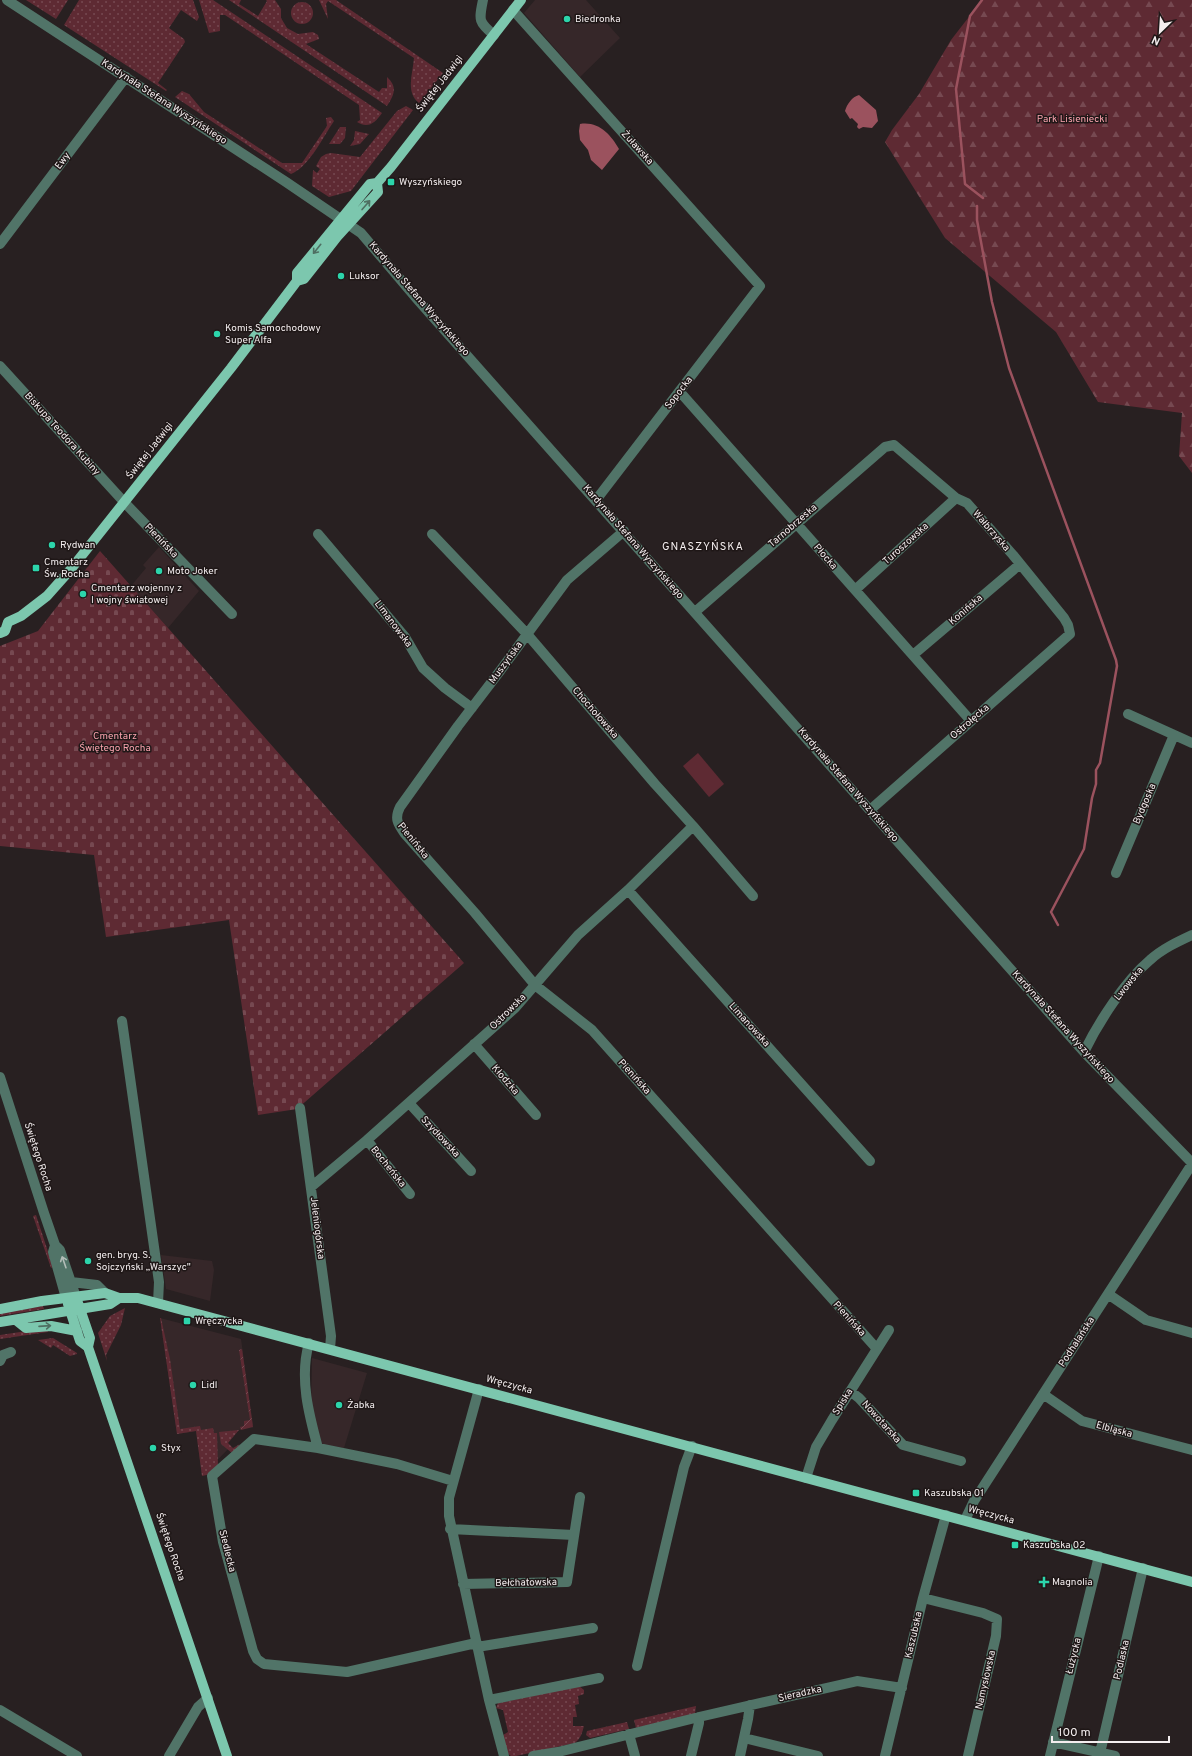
<svg xmlns="http://www.w3.org/2000/svg" width="1192" height="1756" viewBox="0 0 1192 1756" font-family="Overpass,sans-serif">
  <defs>
    <pattern id="grass-dots" width="8" height="8" patternUnits="userSpaceOnUse"><rect width="8" height="8" fill="#5e2a33"/><path d="M2 2h.1M6 6h.1" fill="none" stroke="#764951" stroke-width="1.8" stroke-linecap="round"/></pattern>
    <pattern id="forest-firs" width="22" height="20" patternUnits="userSpaceOnUse"><rect width="22" height="20" fill="#5e2a33"/><path d="M5 1l3.5 6h-7zM16 11l3.5 6h-7z" fill="#764951"/></pattern>
    <pattern id="cemetery-stones" width="16" height="16" patternUnits="userSpaceOnUse"><rect width="16" height="16" fill="#5e2a33"/><path d="M2 7V4a2 2 0 0 1 4 0v3zM10 15v-3a2 2 0 0 1 4 0v3z" fill="#764951"/></pattern>
    <pattern id="garden-furrows" width="10" height="10" patternUnits="userSpaceOnUse"><rect width="10" height="10" fill="#5e2a33"/><path d="M-1 1l2-2M0 10L10 0M9 11l2-2" fill="none" stroke="#764951"/></pattern>
  </defs>
  <rect width="100%" height="100%" fill="#282021"/>
  <path fill="#362729" d="M535,0H586L620,38L580,77L524,13Z
    M159,547L199,591L168,628L131,586L146,568L143,565Z
    M161,1255L212,1261L214,1270L210,1301L166,1289Z
    M160,1318L241,1339L253,1425L239,1430L227,1443L230,1447L202,1476L196,1431L177,1434Z
    M312,1358L367,1373L344,1448L320,1444L311,1411Z"/>
  <path fill="url(#grass-dots)" d="M26,0H68L56,19Z
    M79,0H193L199,17L197,21L181,10L169,28L184,39L185,42L158,83L167,90L166,91L64,25Z
    M199,0H213L382,113C375,123 368,129 357,122L360,120L359,105L225,15H220V31L209,33Z
    M229,0H241L239,4L258,16L267,1L266,0H275L281,9V18L287,28L298,34L313,32L318,35L319,39L306,44L379,92L382,88H387V77C398,87 394,95 387,106Z
    M319,0H336L443,73L419,103C405,92 413,73 414,58L328,1L326,4L328,19Z
    M291 13a11 11 0 1 1 22 0a11 11 0 1 1-22 0Z
    M182,91L189,94L204,112L282,163H302L327,126L326,118L331,117L334,121C323,137 309,167 291,174L175,97Z
    M406,106L413,110L351,191L329,197L312,186L313,170L317,173L320,169L316,166L321,157L326,154L331,153L360,157L397,111Z
    M340,127H346L345,138L340,144H329Z
    M355,131L369,134L360,144L350,146L354,140Z
    M36,1215L53,1267L51,1268L33,1216Z
    M43,1306L44,1309L0,1316V1313Z
    M125,1308L121,1325L106,1355L107,1361L98,1333L110,1316Z
    M160,1318H161L170,1359L180,1429L200,1426L201,1430L213,1428L214,1433H217L218,1466L211,1474L202,1476L196,1431L177,1434Z
    M47,1328L48,1332L0,1339V1335Z
    M53,1338L77,1353V1354L70,1356L53,1345L51,1348L38,1340Z
    M239,1430L228,1443L233,1448L240,1444L232,1453L221,1444L219,1432Z
    M579,1686L584,1690V1694L578,1696L579,1704L575,1705L577,1717H573V1726H584C582,1733 581,1738 575,1743L516,1756H511L507,1753L503,1735L508,1732L503,1710L496,1708L498,1703Z
    M696,1706L695,1714L636,1728L634,1720Z
    M627,1722L629,1729L590,1738L586,1735L587,1731Z"/>
  <path fill="url(#forest-firs)" d="M982,0H1192V473L1179,456L1182,413L1098,402L1056,332L945,238L885,142L892,130L919,94L951,40Z"/>
  <path fill="url(#cemetery-stones)" d="M100,551L464,963L297,1109L258,1115L229,920L106,937L94,855L0,846V646L38,631Z"/>
  <path fill="url(#garden-furrows)" d="M242,1349L253,1427L241,1430L240,1427L244,1426V1421L250,1420L239,1350Z"/>
  <path fill="#5e2a33" d="M698,753L724,784L709,797L683,766Z"/>
  <path fill="#9b525e" d="M859,95L876,110L878,121L872,128L863,127L859,129L857,127L858,124L852,118L850,119L845,111C847,104 852,97 859,95Z
    M580,124C599,121 611,135 619,149L602,170L591,160L588,150L580,140L579,131Z"/>
  <g fill="none" stroke-linecap="round" stroke-linejoin="round">
    <path stroke="#9b525e" stroke-width="2.5" d="M982,0L970,16L956,89L965,184L983,198
      M977,206V220L992,302L1009,368L1116,660L1117,666L1100,763L1096,770V784L1092,798L1084,849L1051,912L1058,925"/>
    <path stroke="#517468" stroke-width="10" d="M7,0L286,182L361,233L417,299L1084,1052L1192,1163
      M483,0C479,20 478,22 494,35
      M513,10L760,286L596,500
      M0,244L126,77
      M0,366L124,502L232,614
      M680,392L971,721
      M624,531L567,580L500,671L458,726L400,807C394,819 398,824 405,834L475,913L535,985L592,1030L877,1349
      M318,534L405,637L423,668L445,688L472,708
      M432,534L527,634L655,784L693,826L753,896
      M855,590L956,498
      M695,612L885,447L894,445L956,498L967,503L1013,555L1064,618L1068,625L1070,634L870,810
      M913,655L1019,565
      M1128,714L1192,743
      M1116,873L1174,735
      M628,890L870,1161
      M122,1021L159,1282L158,1303
      M474,1044L536,1115
      M1084,1052C1098,1023 1125,981 1150,960C1162,949 1177,942 1192,935
      M0,1077L44,1213L55,1245L60,1250L76,1297
      M409,1103L471,1171
      M300,1108L331,1336L330,1349
      M367,1140L410,1194
      M311,1187L367,1140L515,1008L578,935L628,890L693,826
      M55,1245L53,1252L66,1298
      M71,1282L97,1285L105,1293
      M1108,1294L1146,1320L1192,1333
      M309,1343C299,1378 309,1415 318,1448
      M0,1361L3,1355L11,1352
      M479,1389L449,1498V1516L489,1700L504,1756
      M850,1391L859,1398L903,1445L961,1461
      M1043,1394L1082,1421L1192,1450
      M806,1478L816,1447L832,1420L889,1330
      M453,1481L397,1464L318,1448L254,1439L212,1476L223,1542L253,1651L257,1659L264,1664L347,1672L476,1643
      M965,1520L974,1501L1192,1164
      M450,1529L574,1535
      M463,1584L567,1582L580,1497
      M923,1598L983,1613L997,1619L996,1636L968,1756
      M477,1647L593,1628
      M637,1666L684,1467L692,1446
      M489,1700L599,1678
      M0,1710L77,1756
      M629,1734L635,1756
      M744,1738L818,1756
      M1053,1742L1115,1756
      M1100,1753L1143,1568
      M169,1756L198,1707L208,1698
      M533,1756L558,1752L699,1717L857,1681L902,1688
      M691,1756L699,1723V1717
      M740,1756L748,1719L750,1705
      M885,1756L923,1598L946,1515
      M1050,1756L1099,1556"/>
    <path stroke="#7cc7ae" stroke-width="10" d="M297,281V273L370,184L377,183L391,167L521,0
      M0,633L5,631L8,622L21,616L47,596L71,569L231,368L297,281L304,279L337,237L378,192L377,183
      M76,1297L90,1338L88,1347L227,1756
      M68,1304L80,1341L88,1347
      M0,1309L42,1301L105,1293L119,1298H138L1192,1582
      M16,1320L26,1328L51,1326L77,1331
      M0,1322L110,1304L119,1298"/>
  </g>
  <defs><path id="oneway-shaft" d="M-6 0H5M1.5-3L5.5 0L1.5 3" fill="none" stroke-width="1.6" stroke-linecap="round" stroke-linejoin="round"/></defs>
  <g stroke="#4e6f62">
    <use href="#oneway-shaft" transform="translate(366 205) rotate(-49)"/>
    <use href="#oneway-shaft" transform="translate(317 249) rotate(129)"/>
    <use href="#oneway-shaft" transform="translate(45 1326) rotate(-4)"/>
  </g>
  <use stroke="#b2bdb8" href="#oneway-shaft" transform="translate(64 1262) rotate(-109)"/>
  <g fill="#2cd5ab" stroke="#1f1717" stroke-width="1.5">
    <circle cx="567" cy="19" r="4"/>
    <rect x="387" y="178" width="8" height="8" rx="2"/>
    <circle cx="341" cy="276" r="4"/>
    <circle cx="217" cy="334" r="4"/>
    <circle cx="52" cy="545" r="4"/>
    <rect x="32" y="564" width="8" height="8" rx="2"/>
    <circle cx="159" cy="571" r="4"/>
    <circle cx="83" cy="594" r="4"/>
    <circle cx="88" cy="1261" r="4"/>
    <rect x="183" y="1317" width="8" height="8" rx="2"/>
    <circle cx="193" cy="1385" r="4"/>
    <circle cx="339" cy="1405" r="4"/>
    <circle cx="153" cy="1448" r="4"/>
    <rect x="912" y="1489" width="8" height="8" rx="2"/>
    <rect x="1011" y="1541" width="8" height="8" rx="2"/>
    <path d="M1042 1576h4v4h4v4h-4v4h-4v-4h-4v-4h4z"/>
  </g>
  <g text-anchor="middle" dominant-baseline="central" stroke-width="3" stroke-linejoin="round" paint-order="stroke">
    <g font-size="10" fill="#f3edee" stroke="#1f1717" text-anchor="start">
      <text x="575" y="19">Biedronka</text>
      <text x="399" y="182">Wyszyńskiego</text>
      <text x="349" y="276">Luksor</text>
      <text x="225" y="328">Komis Samochodowy<tspan x="225" dy="12">Super Alfa</tspan></text>
      <text x="60" y="545">Rydwan</text>
      <text x="44" y="562">Cmentarz<tspan x="44" dy="12">Św. Rocha</tspan></text>
      <text x="167" y="571">Moto Joker</text>
      <text x="91" y="588">Cmentarz wojenny z<tspan x="91" dy="12">I wojny światowej</tspan></text>
      <text x="96" y="1255">gen. bryg. S.<tspan x="96" dy="12">Sojczyński „Warszyc"</tspan></text>
      <text x="195" y="1321">Wręczycka</text>
      <text x="201" y="1385">Lidl</text>
      <text x="347" y="1405">Żabka</text>
      <text x="161" y="1448">Styx</text>
      <text x="924" y="1493">Kaszubska 01</text>
      <text x="1023" y="1545">Kaszubska 02</text>
      <text x="1052" y="1582">Magnolia</text>
    </g>
    <g font-size="10" fill="#f3edee" stroke="#1f1717">
      <text transform="translate(440 84) rotate(-52)">Świętej Jadwigi</text>
      <text transform="translate(164 102) rotate(33)">Kardynała Stefana Wyszyńskiego</text>
      <text transform="translate(637 148) rotate(48)">Żuławska</text>
      <text transform="translate(63 161) rotate(-53)">Ewy</text>
      <text transform="translate(419 299) rotate(49)">Kardynała Stefana Wyszyńskiego</text>
      <text transform="translate(679 393) rotate(-52)">Sopocka</text>
      <text transform="translate(62 434) rotate(48)">Biskupa Teodora Kubiny</text>
      <text transform="translate(150 451) rotate(-52)">Świętej Jadwigi</text>
      <text transform="translate(793 526) rotate(-41)">Tarnobrzeska</text>
      <text transform="translate(991 531) rotate(49)">Wałbrzyska</text>
      <text transform="translate(161 541) rotate(46)">Pienińska</text>
      <text transform="translate(633 542) rotate(49)">Kardynała Stefana Wyszyńskiego</text>
      <text transform="translate(906 544) rotate(-42)">Turoszowska</text>
      <text transform="translate(825 557) rotate(49)">Płocka</text>
      <text transform="translate(966 610) rotate(-41)">Konińska</text>
      <text transform="translate(393 624) rotate(53)">Limanowska</text>
      <text transform="translate(506 663) rotate(-54)">Muszyńska</text>
      <text transform="translate(595 713) rotate(49)">Chochołowska</text>
      <text transform="translate(970 722) rotate(-41)">Ostrołęcka</text>
      <text transform="translate(848 785) rotate(49)">Kardynała Stefana Wyszyńskiego</text>
      <text transform="translate(1145 804) rotate(-67)">Bydgoska</text>
      <text transform="translate(413 841) rotate(51)">Pienińska</text>
      <text transform="translate(1129 984) rotate(-51)">Lwowska</text>
      <text transform="translate(508 1012) rotate(-45)">Ostrowska</text>
      <text transform="translate(749 1025) rotate(48)">Limanowska</text>
      <text transform="translate(1063 1027) rotate(48)">Kardynała Stefana Wyszyńskiego</text>
      <text transform="translate(634 1077) rotate(48)">Pienińska</text>
      <text transform="translate(505 1080) rotate(49)">Kłodzka</text>
      <text transform="translate(440 1137) rotate(47)">Szydłowska</text>
      <text transform="translate(38 1157) rotate(72)">Świętego Rocha</text>
      <text transform="translate(388 1167) rotate(51)">Bocheńska</text>
      <text transform="translate(317 1228) rotate(83)">Jeleniogórska</text>
      <text transform="translate(849 1319) rotate(48)">Pienińska</text>
      <text transform="translate(1077 1342) rotate(-57)">Podhalańska</text>
      <text transform="translate(509 1385) rotate(15)">Wręczycka</text>
      <text transform="translate(843 1402) rotate(-58)">Spiska</text>
      <text transform="translate(881 1422) rotate(48)">Nowotarska</text>
      <text transform="translate(1114 1430) rotate(15)">Elbląska</text>
      <text transform="translate(991 1515) rotate(15)">Wręczycka</text>
      <text transform="translate(170 1547) rotate(71)">Świętego Rocha</text>
      <text transform="translate(227 1551) rotate(76)">Siedlecka</text>
      <text transform="translate(526 1583) rotate(-1)">Bełchatowska</text>
      <text transform="translate(914 1635) rotate(-77)">Kaszubska</text>
      <text transform="translate(1074 1656) rotate(-76)">Łużycka</text>
      <text transform="translate(1122 1660) rotate(-77)">Podlaska</text>
      <text transform="translate(986 1680) rotate(-77)">Namysłowska</text>
      <text transform="translate(800 1694) rotate(-13)">Sieradzka</text>
    </g>
    <g font-size="10" fill="#f9a3ae" stroke="#1f1717">
      <text x="1072" y="119">Park Lisieniecki</text>
      <text x="115" y="736">Cmentarz<tspan x="115" dy="12">Świętego Rocha</tspan></text>
    </g>
    <g font-size="11" letter-spacing="1" fill="#f3edee" stroke="#1f1717">
      <text x="703" y="547">GNASZYŃSKA</text>
    </g>
  </g>
  <g transform="translate(1160 32) rotate(205)" stroke="#1f1717" stroke-width="3" paint-order="stroke">
  <path d="M0-3L7 15L0 10L-7 15Z" fill="#f3edee"/>
  <text y="-6" font-size="11" font-weight="bold" text-anchor="middle" fill="#f3edee">N</text>
  </g>
  <path d="M1052 1736v6h117v-6" fill="none" stroke="#f3edee" stroke-width="2"/>
  <text x="1058" y="1736" font-size="12" fill="#f3edee" stroke="#1f1717" stroke-width="3" paint-order="stroke">100 m</text>
</svg>
